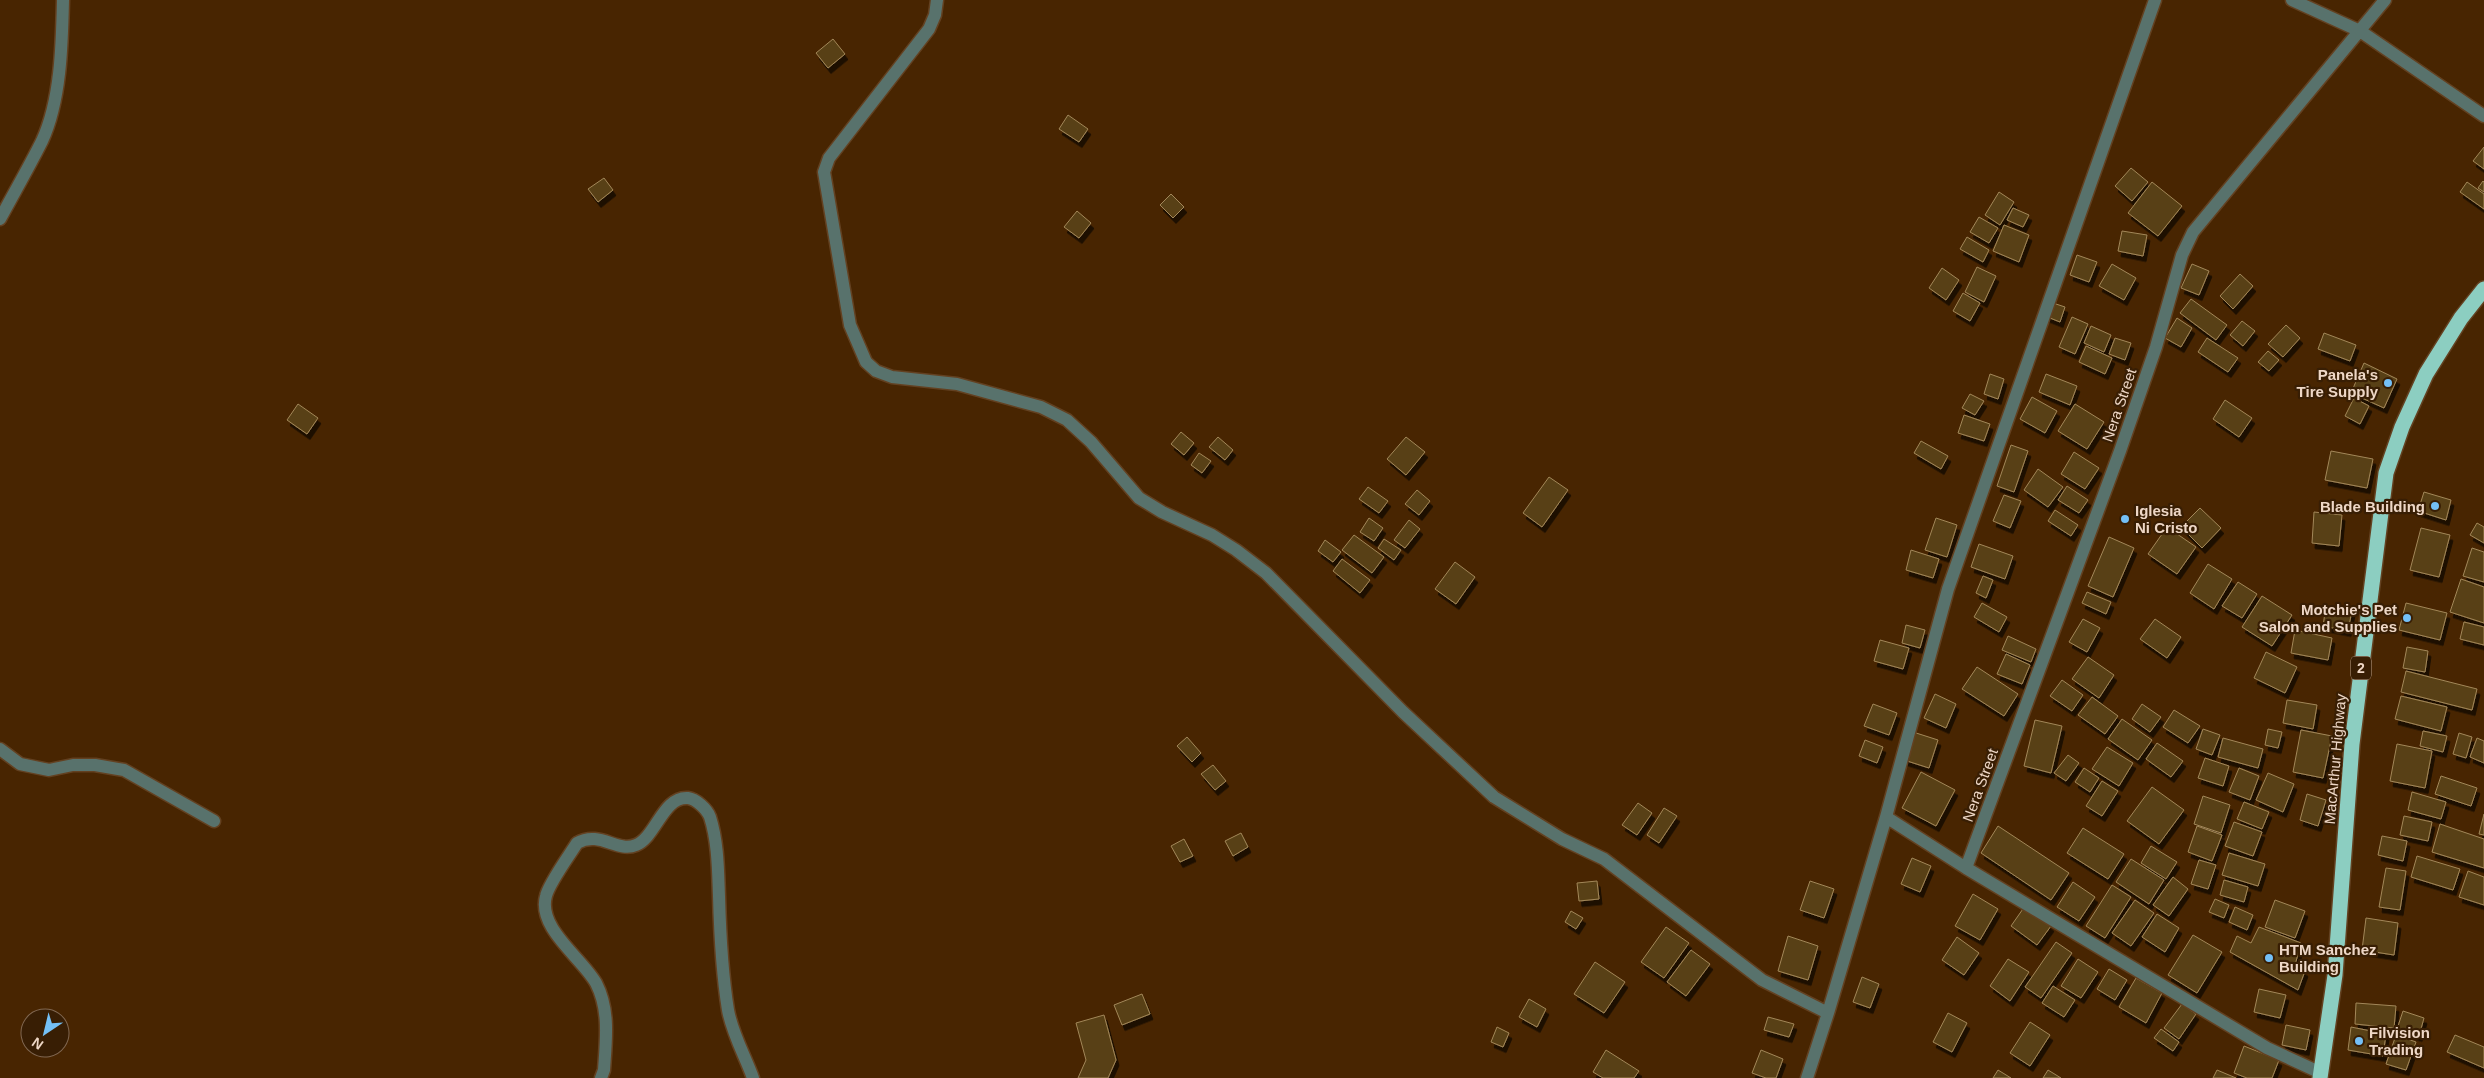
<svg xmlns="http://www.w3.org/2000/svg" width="2484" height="1078" viewBox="0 0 2484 1078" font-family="Helvetica,sans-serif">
  <defs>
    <filter id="shadow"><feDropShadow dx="3" dy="5.5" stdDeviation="0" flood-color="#0009"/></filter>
  </defs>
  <rect width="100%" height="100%" fill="#482501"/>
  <path fill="#594113" stroke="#a2875a" filter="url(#shadow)" d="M833,39L845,54L828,68L816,53Z
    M1068,115L1088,129L1079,142L1059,129Z
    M2484,147V169L2473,161Z
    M2131,168L2148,182L2132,201L2115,186Z
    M604,178L613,190L598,202L588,189Z
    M2483,181L2484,182V192L2478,188Z
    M2152,182L2182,206L2158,236L2128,213Z
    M2467,182L2484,194V209L2460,192Z
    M1999,192L2014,202L2000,225L1985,215Z
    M1171,194L1184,207L1173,218L1160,205Z
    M2013,208L2029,215L2023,227L2007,220Z
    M1077,211L1091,223L1079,238L1064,227Z
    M1979,217L1998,228L1989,243L1970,232Z
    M2004,225L2029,235L2019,262L1993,251Z
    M2122,231L2147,235L2143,256L2118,251Z
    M1967,237L1989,250L1983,262L1960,249Z
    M2077,255L2097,262L2089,282L2070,275Z
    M2112,264L2136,278L2124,300L2099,286Z
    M2192,264L2209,271L2199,295L2181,288Z
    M1977,267L1996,276L1984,302L1965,292Z
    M1942,268L1959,280L1946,300L1929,288Z
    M2240,274L2253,286L2233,309L2220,296Z
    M1963,293L1980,303L1970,321L1953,311Z
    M2191,299L2227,325L2216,340L2180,313Z
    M2050,302L2065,307L2060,322L2045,316Z
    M2072,317L2088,324L2075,354L2059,347Z
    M2177,318L2192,328L2181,347L2165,338Z
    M2242,321L2255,331L2243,346L2230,335Z
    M2286,325L2300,338L2283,357L2268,344Z
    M2091,326L2111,335L2104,352L2084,343Z
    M2324,333L2356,345L2350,361L2318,349Z
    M2115,338L2131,343L2125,360L2109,354Z
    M2207,338L2238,358L2228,372L2198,352Z
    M2086,346L2112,358L2105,374L2079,362Z
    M2268,351L2279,360L2269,371L2258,362Z
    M2364,363L2397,379L2384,408L2351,393Z
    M1990,374L2004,379L1998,399L1984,394Z
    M2046,374L2077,386L2070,405L2039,392Z
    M1970,394L1984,401L1975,415L1962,408Z
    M2032,397L2057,411L2045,433L2020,419Z
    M2354,398L2369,406L2360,424L2345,416Z
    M2225,400L2252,418L2239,437L2213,419Z
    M298,404L318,418L307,434L287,420Z
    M2075,404L2104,422L2087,449L2058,431Z
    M1964,415L1990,424L1984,441L1958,433Z
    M1181,432L1194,443L1184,455L1171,444Z
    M1218,437L1233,450L1225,460L1209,447Z
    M1406,437L1425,452L1406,475L1387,459Z
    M1921,441L1948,456L1941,469L1914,453Z
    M2011,445L2028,451L2014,492L1997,486Z
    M2331,451L2373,459L2367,488L2325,480Z
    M2074,452L2099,468L2085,489L2061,474Z
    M1199,453L1211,461L1202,473L1191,465Z
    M2038,469L2063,487L2048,507L2024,490Z
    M1549,477L1568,490L1542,527L1523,513Z
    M2067,486L2088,500L2079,513L2058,500Z
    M1368,487L1388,501L1379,513L1359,499Z
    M1417,490L1430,501L1419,515L1405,504Z
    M2424,492L2451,500L2446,520L2418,511Z
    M2004,495L2021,501L2010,528L1993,521Z
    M2200,508L2221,528L2202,548L2181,527Z
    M2055,510L2078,525L2071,536L2048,521Z
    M2314,512L2342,515L2339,546L2312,543Z
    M1369,518L1383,528L1374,541L1360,532Z
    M1936,518L1957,525L1947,557L1925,550Z
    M1409,520L1420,529L1405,548L1394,540Z
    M2477,523L2484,527V543L2470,535Z
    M2167,527L2196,547L2177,574L2148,554Z
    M2421,528L2450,535L2439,577L2410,570Z
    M1354,535L1384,557L1372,573L1342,550Z
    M2109,537L2134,548L2113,597L2088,586Z
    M1384,539L1401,550L1394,560L1378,548Z
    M1325,540L1341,552L1333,562L1318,551Z
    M1979,544L2013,556L2005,579L1971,567Z
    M2472,548L2484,552V582L2463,576Z
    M1911,550L1939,559L1933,578L1906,570Z
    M1342,559L1370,580L1360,593L1333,571Z
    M1455,562L1475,577L1456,604L1435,589Z
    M2208,564L2232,579L2214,609L2190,593Z
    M1983,576L1993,580L1986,598L1976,593Z
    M2461,579L2484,587V623L2450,612Z
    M2238,582L2257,594L2242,618L2222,606Z
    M2087,592L2111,602L2106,614L2082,603Z
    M2262,596L2292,615L2272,646L2242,627Z
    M1982,603L2007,617L1999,632L1974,617Z
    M2406,603L2447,613L2440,640L2399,630Z
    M2326,606L2352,610L2348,631L2323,626Z
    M2083,619L2100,628L2087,652L2069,642Z
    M2155,619L2181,637L2167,658L2140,639Z
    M2464,622L2484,627V645L2460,639Z
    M1906,625L1925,630L1920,648L1902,643Z
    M2295,630L2332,638L2328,660L2291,653Z
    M2008,636L2036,649L2031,662L2002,650Z
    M1880,640L1909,648L1903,669L1874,661Z
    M2407,647L2428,651L2425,672L2403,668Z
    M2266,652L2297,667L2285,693L2254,678Z
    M2006,654L2030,665L2022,684L1997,674Z
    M2088,657L2114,675L2099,698L2072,679Z
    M1977,667L2018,694L2004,716L1962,689Z
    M2406,671L2477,689L2472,710L2401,692Z
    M2062,680L2083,695L2072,711L2050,696Z
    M1935,694L1956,704L1946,728L1924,718Z
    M2401,696L2447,707L2441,731L2395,719Z
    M2092,697L2118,716L2105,734L2078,715Z
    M2287,700L2317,705L2313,729L2283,723Z
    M1873,704L1897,713L1889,735L1864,726Z
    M2142,704L2161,717L2150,732L2132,719Z
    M2174,710L2200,726L2188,743L2163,727Z
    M2122,719L2152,740L2138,760L2108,739Z
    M2035,720L2062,726L2051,773L2024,766Z
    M2203,729L2220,735L2212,755L2196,749Z
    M2268,729L2282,732L2278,748L2265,745Z
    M2301,730L2332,736L2323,778L2293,772Z
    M2423,731L2447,736L2443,752L2420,746Z
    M1913,732L1938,740L1929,768L1904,760Z
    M2459,733L2472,737L2466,758L2453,754Z
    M1187,737L1201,753L1192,762L1177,746Z
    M2223,738L2263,749L2258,768L2218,757Z
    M2477,738L2484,741V763L2470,757Z
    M1865,740L1883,747L1877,763L1859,756Z
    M2157,743L2183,761L2171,777L2146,759Z
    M2397,744L2432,751L2425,788L2390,781Z
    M2107,747L2133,763L2119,786L2092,769Z
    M2068,755L2079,763L2066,781L2054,773Z
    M2205,758L2229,766L2223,786L2198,778Z
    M1213,765L1226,781L1215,790L1201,774Z
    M2084,768L2099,778L2090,792L2075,782Z
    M2239,768L2259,776L2250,800L2229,792Z
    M1921,772L1955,790L1936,826L1902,808Z
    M2268,773L2294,784L2283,812L2256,800Z
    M2441,776L2477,788L2471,806L2435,794Z
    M2102,781L2118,791L2102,816L2086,806Z
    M2152,787L2184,810L2159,844L2127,821Z
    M2412,792L2446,802L2441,819L2408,810Z
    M2307,794L2326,800L2318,826L2300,820Z
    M2203,796L2230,805L2221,833L2194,824Z
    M2244,802L2269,812L2262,829L2237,819Z
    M1638,803L1652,813L1637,835L1622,825Z
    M1664,808L1677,816L1659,843L1647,835Z
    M2484,814V835L2479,834Z
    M2404,816L2432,822L2428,841L2400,835Z
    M2234,822L2262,832L2253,856L2225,846Z
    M2440,824L2484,839V868L2432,852Z
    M1998,826L2069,873L2051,900L1981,853Z
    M2197,826L2222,835L2212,861L2188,852Z
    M2083,828L2124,854L2108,879L2067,853Z
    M1241,833L1248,847L1233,856L1225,841Z
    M2382,836L2407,841L2403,861L2378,855Z
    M1184,839L1193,856L1180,862L1171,846Z
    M2151,846L2177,862L2166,879L2141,863Z
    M2229,853L2265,864L2258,886L2222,875Z
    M2417,856L2460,869L2453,890L2411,877Z
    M1912,858L1931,866L1920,892L1901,884Z
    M2131,859L2164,880L2149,904L2116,882Z
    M2199,860L2216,865L2208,889L2191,884Z
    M2386,868L2406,871L2400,910L2379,907Z
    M2468,871L2484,877V905L2459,897Z
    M2173,877L2188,889L2169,916L2153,905Z
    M2224,880L2248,887L2244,902L2220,895Z
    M1597,881L1599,899L1579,901L1577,883Z
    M1810,881L1834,889L1824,918L1800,910Z
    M2073,882L2095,897L2079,921L2057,907Z
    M2112,885L2131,897L2105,938L2086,926Z
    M1973,894L1998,909L1980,940L1955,926Z
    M2215,899L2229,905L2224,918L2209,912Z
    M2135,900L2154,913L2131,946L2112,933Z
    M2275,900L2305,911L2295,938L2265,927Z
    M2025,906L2051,926L2037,945L2011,926Z
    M2235,907L2253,915L2247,930L2229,922Z
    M1571,911L1583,918L1576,929L1565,922Z
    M2157,914L2179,928L2165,952L2142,937Z
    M2366,918L2398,923L2394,955L2362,950Z
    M1666,927L1689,943L1664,978L1641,962Z
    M2259,927L2301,943L2295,965L2305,971L2298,990L2230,952L2237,936L2251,943Z
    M2193,935L2222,952L2197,993L2168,975Z
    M1788,936L1818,946L1808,980L1778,971Z
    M1957,937L1979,953L1964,975L1942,960Z
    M2056,942L2072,953L2041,998L2025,987Z
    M1691,950L1710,964L1686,996L1667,982Z
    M2008,959L2029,972L2010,1001L1990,986Z
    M2078,959L2098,972L2081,998L2061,986Z
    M1595,962L1625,982L1604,1013L1574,994Z
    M2109,969L2127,980L2115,1000L2097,989Z
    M1862,977L1879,984L1870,1008L1853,1002Z
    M2136,978L2162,993L2146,1023L2119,1007Z
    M2053,986L2075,1000L2064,1017L2042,1003Z
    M2259,989L2286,995L2280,1018L2254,1012Z
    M1142,994L1150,1014L1122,1025L1114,1005Z
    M1529,999L1546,1009L1537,1027L1519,1017Z
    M2356,1003L2396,1006L2394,1028L2355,1024Z
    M2182,1004L2196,1014L2179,1039L2164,1028Z
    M2403,1011L2424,1018L2419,1036L2397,1029Z
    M1948,1013L1967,1023L1952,1052L1933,1042Z
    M1104,1015L1116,1060L1108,1078H1078L1086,1060L1076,1023Z
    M1768,1017L1794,1024L1789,1037L1764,1030Z
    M2030,1022L2050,1035L2030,1066L2010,1053Z
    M2286,1025L2310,1030L2306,1050L2282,1045Z
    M1497,1027L1509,1033L1503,1047L1491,1042Z
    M2351,1027L2386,1034L2383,1056L2348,1050Z
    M2161,1029L2179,1042L2173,1051L2154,1038Z
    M2396,1035L2416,1042L2406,1070L2386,1064Z
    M2455,1035L2484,1047V1068L2447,1052Z
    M2244,1046L2279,1060L2272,1078H2247L2234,1073Z
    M1606,1050L1639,1071L1634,1078H1603L1593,1072Z
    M1761,1050L1783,1059L1776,1078H1766L1752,1073Z
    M1998,1070L2011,1078H1993Z
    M2048,1070L2061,1078H2043Z
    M2217,1070L2236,1078H2213Z"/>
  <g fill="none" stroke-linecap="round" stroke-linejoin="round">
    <defs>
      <path id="minor" d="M937,0L935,15L929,29L829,158L824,172L850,325L866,362L876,371L892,377L957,384L1041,407L1067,420L1091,442L1139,498L1162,512L1212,535L1236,550L1266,573L1403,712L1494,797L1562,839L1604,859L1762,980L1828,1013
        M2292,0L2360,31L2484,116
        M0,219C14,193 29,167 42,141C61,100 62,44 63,0
        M0,749L20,764L49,770L73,765H95L124,770L214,821
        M1886,817L1966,868L2267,1048L2321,1073
        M1966,868L2120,451L2156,347L2182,255L2193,232L2385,0
        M601,1078L604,1070C606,1040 610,1010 596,983C582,958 537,928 546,896C549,883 569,856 577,843C600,830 617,853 636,845C656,837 663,796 688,798C696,799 707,809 710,817C718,842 718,870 719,896C720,934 722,973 728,1010C732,1033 745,1056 753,1078
        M1807,1078L1828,1013L1886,817L1948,589L2155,0"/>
      <path id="highway" d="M2320,1078L2335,975L2352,744L2386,473L2402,427L2426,374L2461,318L2484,289"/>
    </defs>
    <use href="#minor" stroke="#634121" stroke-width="15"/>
    <use href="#highway" stroke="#634121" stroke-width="18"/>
    <use href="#minor" stroke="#58726c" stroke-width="12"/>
    <use href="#highway" stroke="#8ccec1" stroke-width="15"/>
  </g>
  <g fill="#74c0f6" stroke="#381e04" stroke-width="2">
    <circle cx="2388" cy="383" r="5"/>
    <circle cx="2435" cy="506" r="5"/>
    <circle cx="2125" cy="519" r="5"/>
    <circle cx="2407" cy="618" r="5"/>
    <circle cx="2269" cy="958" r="5"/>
    <circle cx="2359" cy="1041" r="5"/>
  </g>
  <g text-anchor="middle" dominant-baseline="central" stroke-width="4.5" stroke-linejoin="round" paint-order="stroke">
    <rect fill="#381e04" stroke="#b7a08c" stroke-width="1" x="2351" y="656.5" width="20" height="23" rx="4"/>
    <g font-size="14" font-weight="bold" fill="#eed7c6">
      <text x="2361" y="668">2</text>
    </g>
    <g font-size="15" font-weight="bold" fill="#eed7c6" stroke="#381e04" text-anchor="end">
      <text x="2378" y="374">Panela's<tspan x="2378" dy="17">Tire Supply</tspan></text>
      <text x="2425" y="506">Blade Building</text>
      <text x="2135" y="510" text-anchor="start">Iglesia<tspan x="2135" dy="17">Ni Cristo</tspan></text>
      <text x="2397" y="609">Motchie's Pet<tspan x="2397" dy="17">Salon and Supplies</tspan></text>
      <text x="2279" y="949" text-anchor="start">HTM Sanchez<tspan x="2279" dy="17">Building</tspan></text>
      <text x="2369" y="1032" text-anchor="start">Filvision<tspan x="2369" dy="17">Trading</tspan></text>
    </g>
    <g font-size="15" fill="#eed7c6" stroke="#381e04">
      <text transform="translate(2119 405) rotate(-71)">Nera Street</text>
      <text transform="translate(2335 759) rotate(-85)">MacArthur Highway</text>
      <text transform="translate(1980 785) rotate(-70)">Nera Street</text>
    </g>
  </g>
  <g transform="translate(45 1033) rotate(215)"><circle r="24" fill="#381e04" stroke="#816852"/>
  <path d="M0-4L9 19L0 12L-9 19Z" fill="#74c0f6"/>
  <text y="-8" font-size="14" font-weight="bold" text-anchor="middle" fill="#eed7c6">N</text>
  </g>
</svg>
